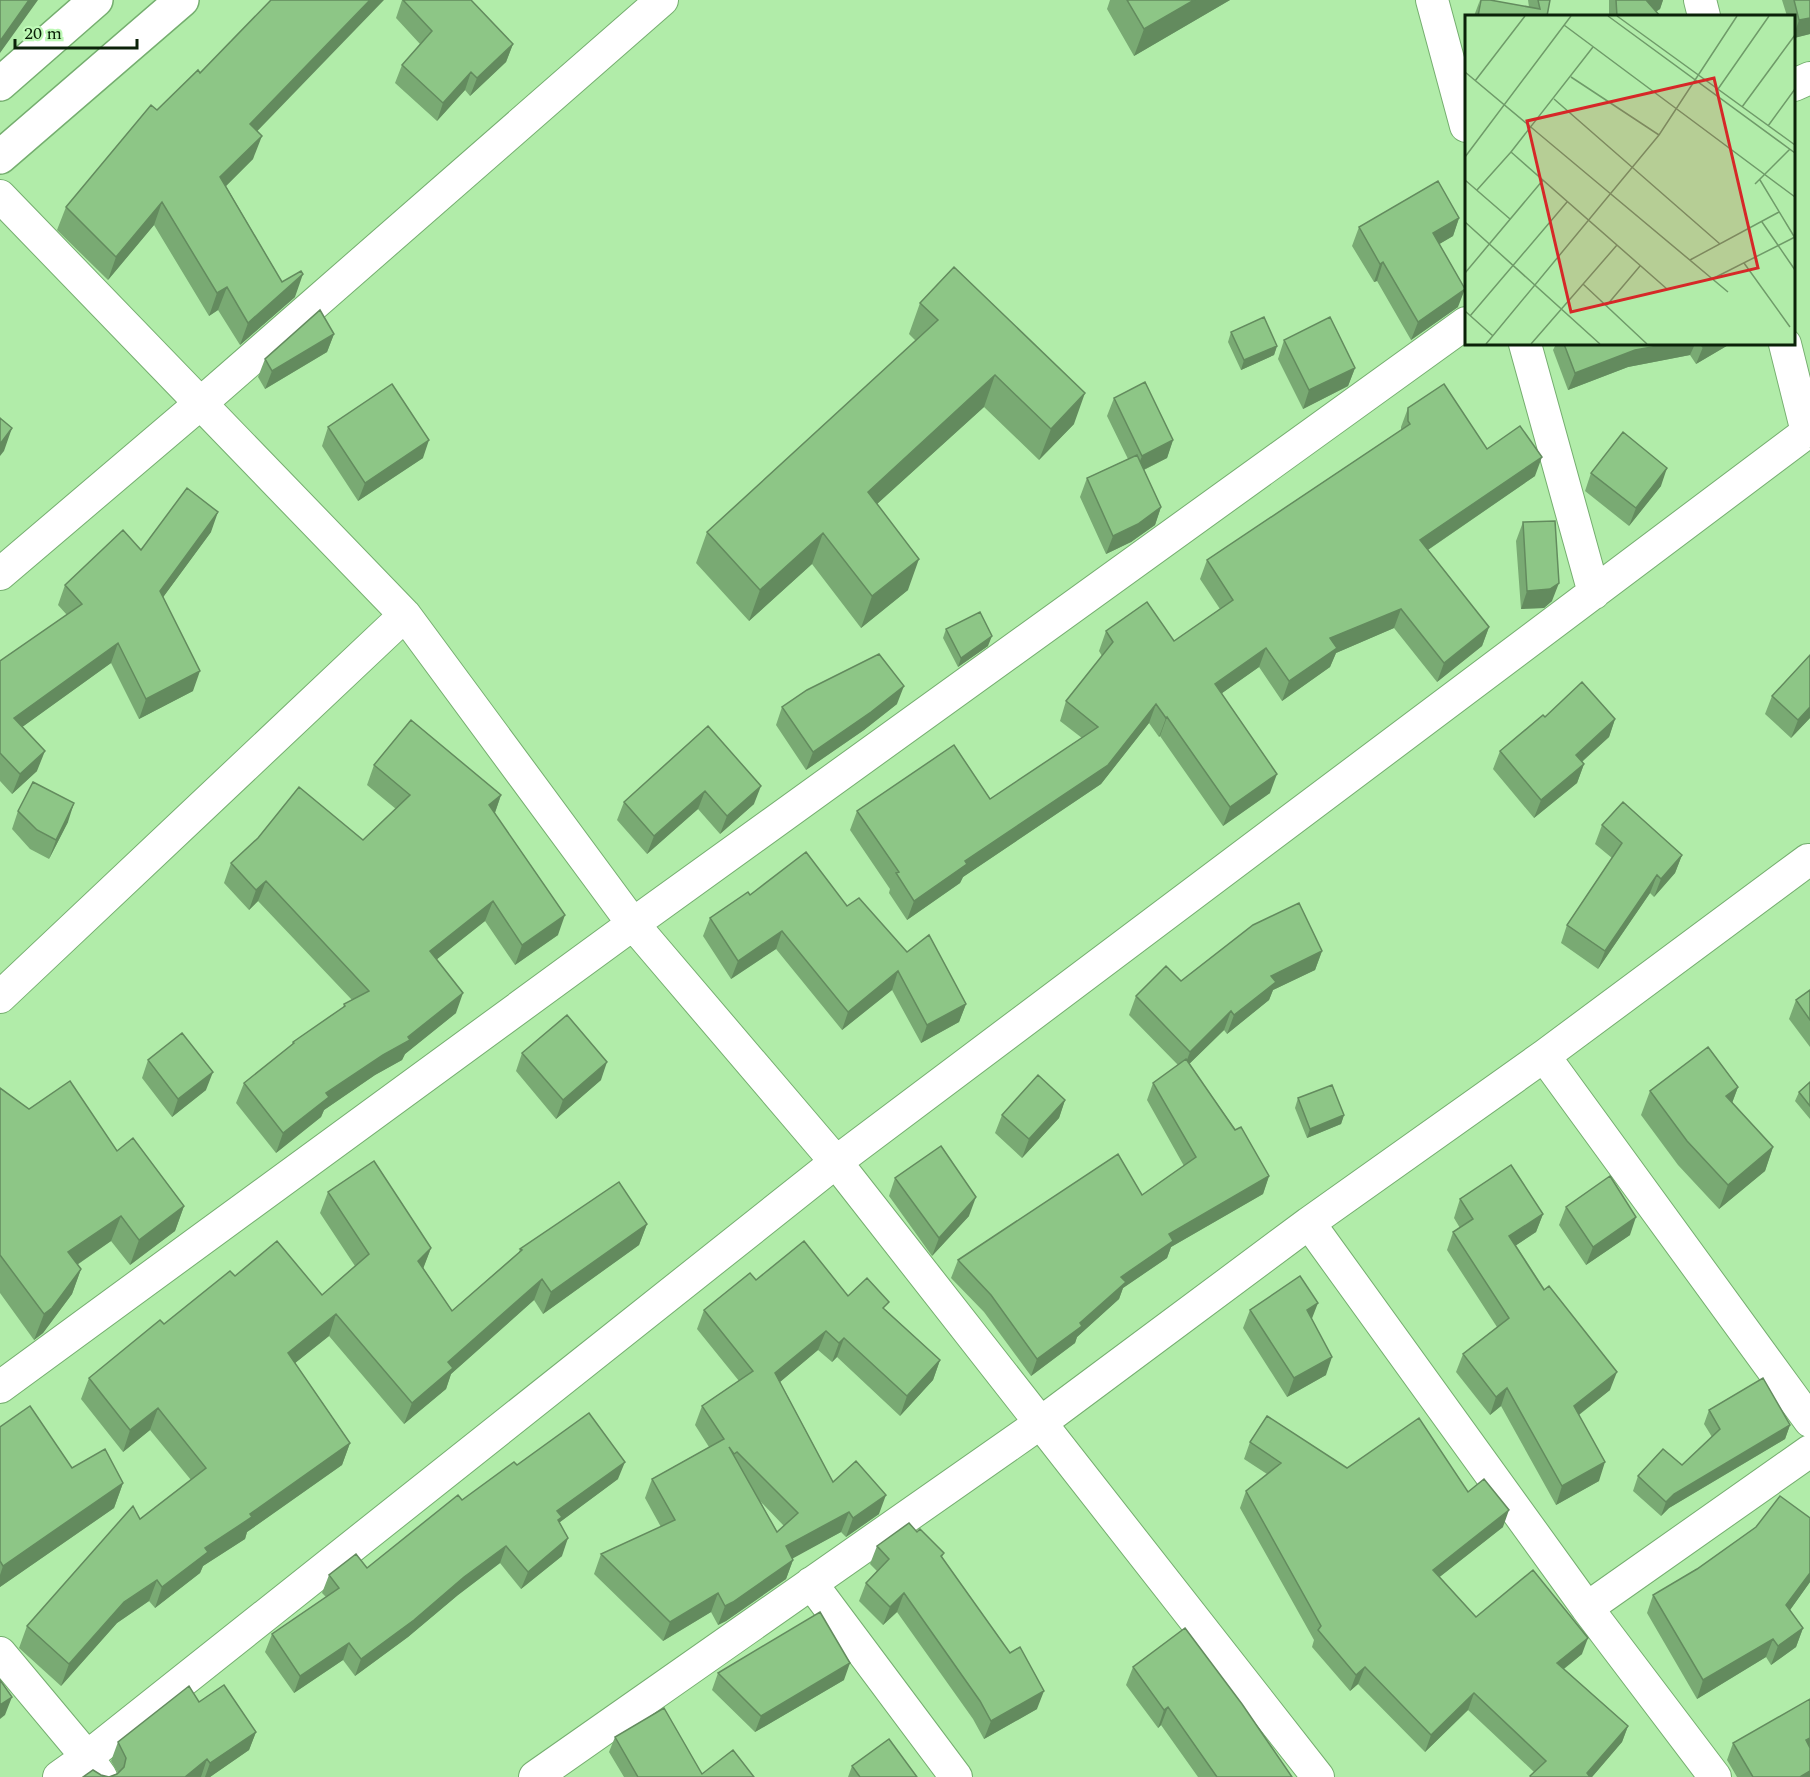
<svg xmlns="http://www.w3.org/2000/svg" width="1810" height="1777" viewBox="0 0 1810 1777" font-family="Spectral,serif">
  <rect width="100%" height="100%" fill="#b1eca9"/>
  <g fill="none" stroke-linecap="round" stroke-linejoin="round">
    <defs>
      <path id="minor" d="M1432,0L1466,126
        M1700,0L1704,16
        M1794,85L1810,78
        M0,196L405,615L633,924L836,1162L1318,1777
        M1525,344L1594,593
        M1785,344L1807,432
        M0,574L201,403L662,0
        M0,997L405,615
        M1544,1056L1810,1421
        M1309,1223L1587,1608L1715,1777
        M0,1387L633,924L1466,323
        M811,1583L956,1777
        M1587,1608L1810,1451
        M0,1653L87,1757L101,1777
        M59,1777L87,1757L836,1162L1810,430
        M535,1777L1039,1424L1309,1223L1544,1056L1808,860"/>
      <path id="tertiary" d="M0,84L96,0
        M0,157L182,0"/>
    </defs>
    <use href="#minor" stroke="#75ae6f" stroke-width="34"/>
    <use href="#tertiary" stroke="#75ae6f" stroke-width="36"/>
    <use href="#minor" stroke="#fff" stroke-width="32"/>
    <use href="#tertiary" stroke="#fff" stroke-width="33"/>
  </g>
  <path fill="#79aa73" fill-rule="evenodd" d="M402,0H471L513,44L506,62L470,96L465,90L437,121L395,83L402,65L420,44L396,18Z
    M1110,0H1230L1134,56L1107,9Z
    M1480,0L1478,16H1474Z
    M1528,0H1550L1547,16L1529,7Z
    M1609,0H1663L1660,9L1656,12L1660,16H1609Z
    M1782,0H1810V34L1794,38V16H1787Z
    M157,110L257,131L253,159L226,186L282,282L295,297L240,345L218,310L209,316L154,225L108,280L57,230L66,207Z
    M1459,218L1453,236L1439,244L1458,307L1411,340L1377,281L1374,282L1352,246L1359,227Z
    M920,303L1074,424L1039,460L984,407L877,504L908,590L861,628L812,564L749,621L696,563L707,532L916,341L909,334Z
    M1231,332L1277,346L1274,355L1241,370L1228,342Z
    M334,334L327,352L265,389L258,377L265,359Z
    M1284,340L1355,368L1348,386L1303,409L1278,359Z
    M1556,344H1730L1696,364L1690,355L1628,367L1568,390L1553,350Z
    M1114,398L1173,440L1167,458L1144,470L1161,507L1155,525L1131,542L1106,554L1080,497L1087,478L1128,459L1107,416Z
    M1408,408L1487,449L1535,476L1428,550L1489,627L1482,646L1437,682L1394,628L1336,653L1330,667L1282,701L1259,667L1222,693L1270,793L1223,826L1160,736L1159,737L1149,723L1101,784L963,877L960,883L907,920L889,893L890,889L850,830L857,811L990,799L1082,738L1060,721L1066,701L1102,656L1099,651L1106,631L1174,641L1220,609L1200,579L1207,560L1401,430V427Z
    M328,427L423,458L358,501L322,446Z
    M1591,473L1661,486L1629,526L1585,491Z
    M1523,522L1552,601L1544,608L1521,609L1516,541Z
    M211,532L163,597L193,691L139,719L111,663L22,727L37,771L12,794L0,781V661L67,615L58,605L65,585L141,550Z
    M946,629L988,646L958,667L943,638Z
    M1810,655V718L1791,738L1765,714L1772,696Z
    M897,704L864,730L806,770L776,725L782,707Z
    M1545,717L1615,719L1609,737L1582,762L1584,764L1577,783L1534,818L1493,769L1500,751Z
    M708,726L754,804L720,834L698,809L647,854L617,820L624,802Z
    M374,765L501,795L495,813L558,935L515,965L485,921L436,960L456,1013L405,1054L402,1060L375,1075L324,1110L321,1117L276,1153L236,1103L244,1083L292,1045L293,1042L343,1008L344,1004L352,1000L258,901L249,910L224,883L231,863L363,840L396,809L367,785Z
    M18,811L68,822L49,859L30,849L12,829Z
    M1602,825L1682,855L1675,873L1654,897L1650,893L1598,969L1561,943L1567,925L1612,858L1595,844Z
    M750,895L847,906L907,952L966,1004L959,1022L921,1043L892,990L842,1030L776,949L731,979L703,936L710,918Z
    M1322,951L1315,970L1273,990L1269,1000L1227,1034L1224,1030L1189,1064L1269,1176L1263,1194L1171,1247L1167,1258L1123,1288L1119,1299L1077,1337L1075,1343L1031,1376L984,1312L951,1278L958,1260L1142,1195L1184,1166L1147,1100L1153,1083L1178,1065L1129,1015L1136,996L1181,981Z
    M1810,990V1047L1789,1019L1796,1000Z
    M522,1053L601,1080L556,1119L516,1071Z
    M148,1060L206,1090L172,1117L142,1078Z
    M1810,1082V1119L1795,1101L1799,1092Z
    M1738,1087L1732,1103L1773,1147L1765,1171L1719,1209L1678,1165L1641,1115L1650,1091Z
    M0,1088L29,1109L117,1151L184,1206L175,1231L130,1265L111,1241L77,1265L81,1269L72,1294L43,1333L34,1340L0,1293Z
    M1298,1098L1344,1115L1341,1124L1307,1138L1295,1108Z
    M1065,1100L1059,1118L1022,1158L995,1133L1002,1115Z
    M895,1178L969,1216L932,1256L889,1196Z
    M328,1192L431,1248L423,1268L452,1311L519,1252L520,1249L647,1224L639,1245L543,1314L534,1300L451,1374L446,1389L404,1424L329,1336L295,1363L350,1443L342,1465L247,1532L245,1539L203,1566L200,1573L155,1608L149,1601L117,1623L61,1686L19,1648L27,1626L140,1519L191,1480L150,1430L123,1452L81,1399L89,1378L164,1324L235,1276L322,1295L355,1266L320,1213Z
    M1460,1199L1543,1214L1536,1232L1516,1245L1610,1390L1579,1415L1599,1481L1556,1505L1501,1406L1490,1415L1456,1372L1463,1354L1497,1327L1447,1250L1453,1232L1460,1228L1454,1218Z
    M1566,1207L1630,1235L1586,1265L1559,1225Z
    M756,1280L848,1296L886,1310L940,1360L933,1380L900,1416L837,1357L832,1362L818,1350L780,1382L833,1482L879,1514L846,1537L841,1532L792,1558L793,1560L786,1579L726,1621L718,1625L711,1612L663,1641L594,1574L601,1554L661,1527L645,1498L652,1479L709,1447L695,1425L702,1406L739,1381L697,1329L704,1310ZM760,1501L784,1526L777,1532Z
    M1250,1310L1312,1319L1326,1375L1287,1397L1243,1328Z
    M1709,1410L1790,1425L1785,1439L1669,1508L1661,1516L1633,1491L1638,1476L1682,1465L1712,1437L1704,1424Z
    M0,1427L72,1468L123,1483L114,1508L0,1587Z
    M1250,1442L1347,1468L1468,1492L1503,1527L1439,1577L1476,1617L1582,1654L1564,1669L1628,1726L1622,1742L1592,1777H1530L1534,1772L1468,1710L1425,1752L1358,1684L1350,1691L1312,1647L1314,1640L1240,1508L1246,1491L1267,1474L1244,1459Z
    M517,1465L618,1479L560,1522L562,1556L521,1589L500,1563L458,1595L408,1637L355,1676L343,1660L294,1693L265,1652L272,1634L326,1597L322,1593L329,1575L367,1568L462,1500Z
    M1810,1518V1582L1790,1610L1803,1628L1796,1647L1771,1665L1766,1657L1697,1699L1647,1613L1653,1595Z
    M917,1532L944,1553L942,1557L1037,1709L984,1739L973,1719L897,1612L883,1625L859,1601L866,1583L877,1571L870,1564L877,1546Z
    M1133,1667L1292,1777H1198L1161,1725L1158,1728L1126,1685Z
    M718,1673L844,1680L755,1732L712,1690Z
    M199,1702L256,1732L249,1750L210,1777H83L101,1775L109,1777L118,1773L111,1761L118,1742Z
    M615,1737L702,1774L754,1777H624L609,1752Z
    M1733,1743L1810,1777H1737L1727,1760Z
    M852,1766L917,1777H848Z"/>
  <path fill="#638b5e" d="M29,0H38L0,53V41Z
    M370,0H384L242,147L250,124Z
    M1194,0H1230L1134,56L1144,29Z
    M1650,0H1663L1660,9L1647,16V1Z
    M1810,18V34L1794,38V35L1799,20Z
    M513,44L506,62L470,96L477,78Z
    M471,72L465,90L437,121L443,103Z
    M262,136L253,159L212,200L220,177Z
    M162,202L154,225L108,280L116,257Z
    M1459,218L1453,236L1426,252L1433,233Z
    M1383,262L1377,281L1374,282L1380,264Z
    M303,274L295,297L240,345L248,323Z
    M227,287L218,310L209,316L217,293Z
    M1465,289L1458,307L1411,340L1418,322Z
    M334,334L327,352L265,389L272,371Z
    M1669,344H1695L1690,355L1628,367L1568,390L1575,373L1635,350Z
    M1709,344H1730L1696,364L1703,347Z
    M1277,346L1274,355L1241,370L1244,360Z
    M1355,368L1348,386L1303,409L1309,390Z
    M995,375L984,407L856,523L868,492Z
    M1085,393L1074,424L1039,460L1051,429Z
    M12,428L4,451L0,456V444Z
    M429,440L423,458L358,501L365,483Z
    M1173,440L1167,458L1135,474L1142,456Z
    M1542,457L1535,476L1413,560L1420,540Z
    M1667,468L1661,486L1629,526L1636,508Z
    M1161,507L1155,525L1131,542L1106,554L1113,536Z
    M218,512L211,532L153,611L160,591Z
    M823,533L812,564L749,621L760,590Z
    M919,559L908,590L861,628L872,596Z
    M1559,583L1552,601L1544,608L1521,609L1527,591Z
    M1401,609L1394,628L1336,653L1330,667L1282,701L1289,681L1330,638Z
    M1489,627L1482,646L1437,682L1444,663Z
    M992,636L988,646L958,667L961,658Z
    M118,643L111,663L7,738L14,718Z
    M1266,648L1259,667L1208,703L1215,684Z
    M200,671L193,691L139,719L146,699Z
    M904,686L897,704L864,730L806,770L813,752Z
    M1156,704L1149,723L1101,784L963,877L960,883L907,920L914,901Z
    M1810,707V718L1791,738L1798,720Z
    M1167,717L1160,736L1159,737L1166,718Z
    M1615,719L1609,737L1569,773L1576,755Z
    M45,751L37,771L12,794L20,774Z
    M1584,764L1577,783L1534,818L1541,800Z
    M1277,774L1270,793L1223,826L1230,807Z
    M761,786L754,804L720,834L727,816Z
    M705,791L698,809L647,854L654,836Z
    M501,795L494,815L489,805Z
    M74,803L68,822L49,859L56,840Z
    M1682,855L1675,873L1654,897L1661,879Z
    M1657,875L1650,893L1598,969L1605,951Z
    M266,881L258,901L249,910L256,890Z
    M493,901L485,921L422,971L430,951Z
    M565,915L558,935L515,965L522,945Z
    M782,931L776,949L731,979L738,961Z
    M1322,951L1315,970L1273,990L1269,1000L1227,1034L1234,1015L1271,976Z
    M898,971L892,990L842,1030L848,1012Z
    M463,993L456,1013L405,1054L402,1060L375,1075L324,1110L321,1117L276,1153L283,1133L326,1093L408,1037Z
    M966,1004L959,1022L921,1043L927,1025Z
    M1231,1011L1224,1030L1183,1070L1190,1052Z
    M607,1062L601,1080L556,1119L563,1100Z
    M213,1072L206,1090L172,1117L178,1099Z
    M1738,1087L1729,1111L1726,1096Z
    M1065,1100L1059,1118L1022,1158L1029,1139Z
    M1344,1115L1341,1124L1307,1138L1310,1129Z
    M1773,1147L1765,1171L1719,1209L1728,1185Z
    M1269,1176L1263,1194L1171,1247L1167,1258L1123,1288L1119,1299L1077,1337L1075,1343L1031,1376L1037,1359L1080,1323L1121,1277L1169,1234Z
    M976,1197L969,1216L932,1256L939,1238Z
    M184,1206L175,1231L130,1265L139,1240Z
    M1543,1214L1536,1232L1503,1254L1509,1236Z
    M121,1216L111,1241L59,1277L68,1252Z
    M1636,1217L1630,1235L1586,1265L1593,1247Z
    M647,1224L639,1245L543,1314L551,1292Z
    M431,1248L423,1269L418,1261Z
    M81,1269L72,1294L43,1333L34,1340L44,1314Z
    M542,1279L534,1300L451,1374L446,1389L404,1424L412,1403L448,1362Z
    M1318,1303L1311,1321L1307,1310Z
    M336,1314L329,1336L280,1375L288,1353Z
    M826,1331L818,1350L768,1392L775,1373Z
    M844,1338L837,1357L832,1362L839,1343Z
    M1332,1357L1326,1375L1287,1397L1294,1378Z
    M940,1360L933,1380L900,1416L907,1396Z
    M1617,1372L1610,1390L1567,1424L1574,1406Z
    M1507,1388L1501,1406L1490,1415L1496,1397Z
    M158,1408L150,1430L123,1452L130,1430Z
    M1790,1425L1785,1439L1669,1508L1661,1516L1666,1502L1674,1494Z
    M350,1443L342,1465L247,1532L245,1539L203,1566L200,1573L155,1608L162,1587L205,1548L250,1514Z
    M625,1462L618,1479L560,1522L556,1535L557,1511Z
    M1605,1462L1599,1481L1556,1505L1562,1486Z
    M123,1483L114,1508L0,1587V1575L3,1566Z
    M886,1495L879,1514L846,1537L853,1518Z
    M1509,1510L1503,1527L1427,1587L1433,1570Z
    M849,1512L841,1532L779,1566L786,1546Z
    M568,1538L562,1556L521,1589L528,1572Z
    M506,1546L500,1563L458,1595L408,1637L355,1676L361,1659L464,1577Z
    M793,1560L786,1579L726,1621L718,1625L725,1606Z
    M1810,1573V1582L1780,1624L1786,1605Z
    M157,1580L149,1601L117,1623L61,1686L69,1664L124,1602Z
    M718,1593L711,1612L663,1641L670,1622Z
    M904,1593L897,1612L883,1625L890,1607Z
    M1803,1628L1796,1647L1771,1665L1778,1646Z
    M1588,1638L1582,1654L1551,1679L1557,1663Z
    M1773,1639L1766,1657L1697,1699L1703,1680Z
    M349,1643L343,1660L294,1693L300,1676Z
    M850,1663L844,1680L755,1732L761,1716Z
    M1365,1667L1358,1684L1350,1691L1356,1675Z
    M1044,1691L1037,1709L984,1739L991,1721Z
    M1474,1693L1468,1710L1425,1752L1431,1735Z
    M12,1697L5,1715L0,1719V1705Z
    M1168,1707L1161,1725L1158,1728L1164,1710Z
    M1628,1726L1622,1742L1592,1777H1585L1587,1773Z
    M256,1732L249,1750L210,1777H205L210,1763Z
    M1810,1738V1751L1806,1740Z
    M207,1759L201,1777H185Z
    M1810,1771V1777H1800Z"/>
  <path fill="#8dc686" stroke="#638b5e" stroke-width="1.5" fill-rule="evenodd" d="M0,0H29L0,41Z
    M271,0H370L250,124L262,136L220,177L282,282L301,271L303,274L248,323L227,287L217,293L162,202L116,257L66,207L151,105L157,110L198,70L200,73Z
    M403,0H471L513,44L477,78L471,72L443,103L402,65L432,31Z
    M1127,0H1194L1144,29Z
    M1481,0H1490L1540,9L1538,0H1550L1547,16H1478Z
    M1616,0H1650L1647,1L1660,16H1617Z
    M1794,0H1810V18L1799,20Z
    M1438,181L1459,218L1433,233L1465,289L1418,322L1383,262L1380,264L1359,227Z
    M954,267L1085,393L1051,429L995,375L868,492L919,559L872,596L823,533L760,590L707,532L938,320L920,303Z
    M320,310L334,334L272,371L265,359Z
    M1264,317L1277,346L1244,360L1231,332Z
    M1330,317L1355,368L1309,390L1284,340Z
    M1564,344H1669L1635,350L1575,373Z
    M1700,344H1709L1703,347Z
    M1145,382L1173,440L1142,456L1114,398Z
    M392,384L429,440L365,483L328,427Z
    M1444,384L1487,449L1520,426L1542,457L1420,540L1489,627L1444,663L1401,609L1330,638L1337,648L1289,681L1266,648L1215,684L1277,774L1230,807L1167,717L1166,718L1156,704L1108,765L965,861L967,864L914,901L896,873L899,872L857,811L954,745L990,799L1098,727L1066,701L1113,642L1106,631L1147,602L1174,641L1233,600L1207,560L1410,424L1408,421V408Z
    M0,418L12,428L0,444Z
    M1623,432L1667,468L1636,508L1591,473Z
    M1137,455L1161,507L1138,524L1113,536L1087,478Z
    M187,488L218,512L160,591L200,671L146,699L118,643L14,718L45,751L20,774L0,753V661L82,604L65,585L123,530L141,550Z
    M1555,521L1559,583L1550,589L1527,591L1523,522Z
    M980,612L992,636L961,658L946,629Z
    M879,654L904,686L871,712L813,752L782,707L807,690Z
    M1810,655V707L1798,720L1772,696Z
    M1582,682L1615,719L1576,755L1584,764L1541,800L1500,751L1543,715L1545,717Z
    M411,720L501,795L489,805L565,915L522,945L493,901L430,951L463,993L408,1037L410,1040L383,1055L326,1093L329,1097L283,1133L244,1083L294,1043L293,1042L345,1006L344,1004L369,991L266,881L256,890L231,863L258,838L299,787L363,840L410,795L374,765Z
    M708,726L761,786L727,816L705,791L654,836L624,802Z
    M33,782L74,803L56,840L37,830L18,811Z
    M1623,802L1682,855L1661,879L1657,875L1605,951L1567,925L1622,843L1602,825Z
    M806,852L847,906L859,898L907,952L929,935L966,1004L927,1025L898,971L848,1012L782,931L738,961L710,918L748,892L750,895Z
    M1299,903L1322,951L1271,976L1276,982L1234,1015L1231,1011L1190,1052L1136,996L1166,966L1181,981L1253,925Z
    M1810,990V1020L1796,1000Z
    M567,1015L607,1062L563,1100L522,1053Z
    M182,1033L213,1072L178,1099L148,1060Z
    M1708,1047L1738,1087L1726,1096L1773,1147L1728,1185L1687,1141L1650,1091Z
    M1186,1059L1235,1130L1241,1127L1269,1176L1169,1234L1173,1241L1121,1277L1126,1282L1080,1323L1082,1326L1037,1359L991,1295L958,1260L1118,1154L1142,1195L1196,1157L1153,1083Z
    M1038,1075L1065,1100L1029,1139L1002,1115Z
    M70,1081L117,1151L133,1138L184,1206L139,1240L121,1216L68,1252L81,1269L52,1308L44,1314L0,1255V1088L29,1109Z
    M1810,1082V1106L1799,1092Z
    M1332,1085L1344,1115L1310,1129L1298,1098Z
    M941,1146L976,1197L939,1238L895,1178Z
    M374,1161L431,1248L418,1261L452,1311L522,1250L520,1249L619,1182L647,1224L551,1292L542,1279L448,1362L453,1368L412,1403L336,1314L288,1353L350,1443L250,1514L252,1517L205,1548L208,1552L162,1587L157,1580L124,1602L69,1664L27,1626L133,1506L140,1519L206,1468L158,1408L130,1430L89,1378L160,1320L164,1324L230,1271L235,1276L277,1241L322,1295L369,1254L328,1192Z
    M1511,1165L1543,1214L1509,1236L1544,1290L1549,1286L1617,1372L1574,1406L1605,1462L1562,1486L1507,1388L1496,1397L1463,1354L1509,1318L1453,1232L1473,1219L1460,1199Z
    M1610,1176L1636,1217L1593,1247L1566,1207Z
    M804,1241L848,1296L867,1278L889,1302L883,1308L940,1360L907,1396L844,1338L839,1343L826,1331L775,1373L833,1482L856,1461L886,1495L853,1518L849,1512L786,1546L793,1560L733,1602L725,1606L718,1593L670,1622L601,1554L675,1520L652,1479L724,1439L702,1406L753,1371L704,1310L750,1273L756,1280ZM729,1447L734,1454L737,1452L798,1513L777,1532Z
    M1300,1276L1318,1303L1307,1310L1332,1357L1294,1378L1250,1310Z
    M1763,1378L1790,1425L1674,1494L1666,1502L1638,1476L1663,1449L1682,1465L1720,1429L1709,1410Z
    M30,1406L72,1468L105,1449L123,1483L3,1566L0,1561V1427Z
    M589,1413L625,1462L557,1511L562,1517L558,1520L568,1538L528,1572L506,1546L464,1577L414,1620L361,1659L349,1643L300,1676L272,1634L339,1588L329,1575L356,1554L367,1568L458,1495L462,1500L514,1462L517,1465Z
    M1267,1416L1347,1468L1419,1418L1468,1492L1484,1479L1509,1510L1433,1570L1476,1617L1533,1570L1588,1638L1557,1663L1628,1726L1587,1773L1590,1777H1531L1530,1776L1546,1761L1474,1693L1431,1735L1365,1667L1356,1675L1318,1630L1321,1626L1246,1491L1281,1463L1250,1442Z
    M1780,1496L1810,1518V1573L1786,1605L1803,1628L1778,1646L1773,1639L1703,1680L1653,1595L1697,1569L1756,1527Z
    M909,1523L917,1532L920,1529L944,1553L941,1556L1010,1653L1020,1647L1044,1691L991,1721L980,1701L904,1593L890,1607L866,1583L889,1559L877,1546Z
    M820,1612L850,1663L761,1716L718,1673Z
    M1185,1628L1242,1704L1292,1777H1217L1168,1707L1164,1710L1133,1667Z
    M0,1680L12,1697L0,1705Z
    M224,1685L256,1732L210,1763L207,1759L185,1777H83L93,1770L101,1775L109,1777L117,1774L124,1767L126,1758L118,1742L189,1686L199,1702Z
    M1810,1699V1738L1806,1740L1810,1748V1771L1800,1777H1753L1733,1743Z
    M664,1708L702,1774L733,1750L754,1777H638L615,1737Z
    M889,1739L917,1777H860L852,1766Z"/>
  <g transform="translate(1465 15)">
    <rect width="330" height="330" fill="#b1eca9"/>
    <path fill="none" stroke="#6f9b69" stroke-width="1.5" d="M143,1L330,138M152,1L330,130M99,10L330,182M128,32L46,137L202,274M0,57L263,277M106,62L194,120M10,66L60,1M253,74L304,1M89,84L255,229M277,92L330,20M303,111L330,74M0,142L106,1M0,165L45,204M295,165L330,223M290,169L325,134M12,175L46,137M0,207L135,329M297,207L330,255M225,245L314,197M279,248L325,312M0,258L78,165M247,264L330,222M118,269L182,329M142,290L175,251M0,296L28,321M5,301L102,187M21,329L194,120L272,1M66,329L152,230"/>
    <path fill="#d62828" fill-opacity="0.15" stroke="#d62828" stroke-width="3" d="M249,63L293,253L106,297L62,106Z"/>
    <rect width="330" height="330" fill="none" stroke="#0b2209" stroke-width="3"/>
  </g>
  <path d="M15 39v9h122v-9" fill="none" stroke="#0b2209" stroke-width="3"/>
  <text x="24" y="39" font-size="18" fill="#0b2209" stroke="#bef9b6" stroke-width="4.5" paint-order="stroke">20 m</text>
</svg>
